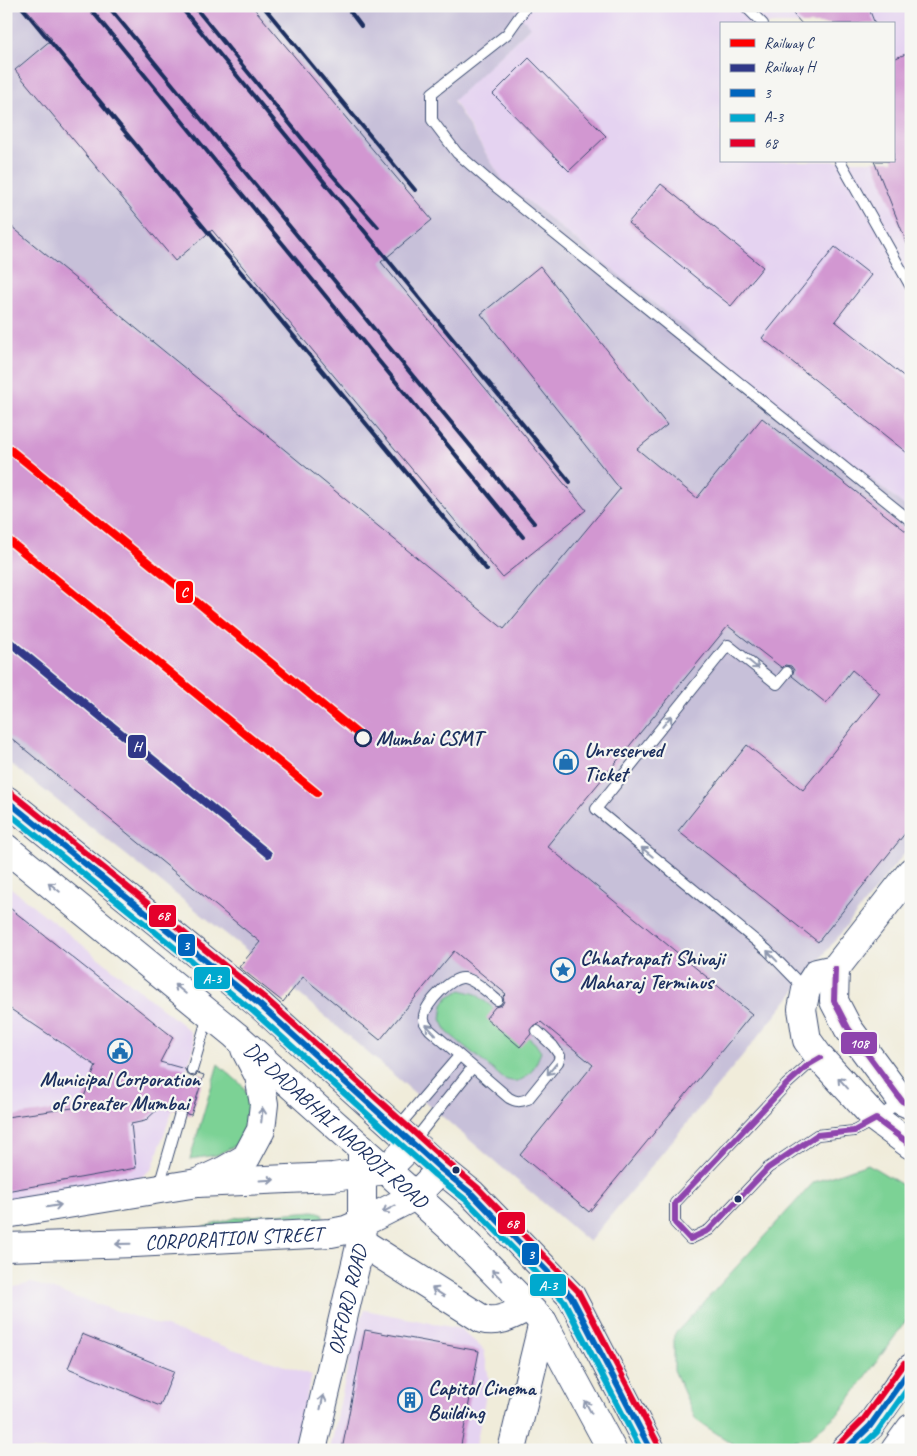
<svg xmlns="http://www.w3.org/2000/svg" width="917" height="1456" viewBox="0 0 917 1456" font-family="Caveat,sans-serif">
  <rect width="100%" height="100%" fill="#f6f6f2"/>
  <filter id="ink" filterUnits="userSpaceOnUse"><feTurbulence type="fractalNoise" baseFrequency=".02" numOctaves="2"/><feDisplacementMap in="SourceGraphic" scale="10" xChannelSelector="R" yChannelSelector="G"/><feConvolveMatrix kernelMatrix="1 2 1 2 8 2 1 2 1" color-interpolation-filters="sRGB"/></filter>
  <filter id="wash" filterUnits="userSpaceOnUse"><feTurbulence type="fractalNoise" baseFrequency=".0096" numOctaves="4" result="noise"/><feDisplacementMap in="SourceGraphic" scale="20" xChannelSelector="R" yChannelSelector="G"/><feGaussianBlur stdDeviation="1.12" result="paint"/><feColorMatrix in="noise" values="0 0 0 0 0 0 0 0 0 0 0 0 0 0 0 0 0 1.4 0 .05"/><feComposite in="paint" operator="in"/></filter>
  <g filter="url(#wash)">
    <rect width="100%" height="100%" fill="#f0ecda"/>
    <path fill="#e5d3f1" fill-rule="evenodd" d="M513,6H911V511L503,181L453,100L529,28ZM721,24H893V161H721Z
      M6,884L189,1030L195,1045L152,1169L133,1183L6,1202Z
      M32,1283L312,1375L294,1450H6V1289Z
      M365,1310L461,1329L484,1350L489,1379L475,1450H330L357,1324Z"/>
    <path fill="#c7c0d9" d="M6,6H513L530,27L453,101L503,181L911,511V845L775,1016L589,1242L264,964L6,760Z"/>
    <path fill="#7cd295" stroke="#4c807a" d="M461,990L476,994L535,1043L541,1052C536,1064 531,1078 517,1081C513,1082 508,1080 504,1079L447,1032L441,1019L443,1005L448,997Z
      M218,1064L243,1086L251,1103L249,1125L238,1144L217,1155L190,1159Z
      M868,1164L911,1190V1314L841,1411L808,1439L736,1446L696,1420L674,1370V1335L814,1182Z
      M314,1211L322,1213L324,1218L319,1223L197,1229L238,1217Z"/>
    <g id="blocks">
      <path fill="#d297d1" d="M24,6H252L432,220L381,262L586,510L502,577L212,230L175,261L15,70L52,39Z
        M786,6H868L875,24H802Z
        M911,52V250L910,251L874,161H893V59Z
        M529,58L606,136L569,171L493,94Z
        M661,184L763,267L731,306L628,223Z
        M6,222L504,629L620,489L481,314L540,266L667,425L637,449L697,498L762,418L911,535V826L818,942L678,831L747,745L803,790L880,693L852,670L826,703L792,676L794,670L791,666L785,665L782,668L728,626L547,846L752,1014L589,1212L520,1155L593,1065L541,1022L539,1024L535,1025L532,1027L530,1030L531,1034L520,1047L486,1018L495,1007L502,1005L504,1001L503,997L506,994L454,951L380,1040L303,977L283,1002L239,967L260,942L6,734Z
        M835,247L871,275L835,321L911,382V456L762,338Z
        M6,905L173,1037L160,1062L185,1069L187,1074L190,1076L194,1077L198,1073L204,1075L191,1115L187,1114L185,1109L182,1107H178L174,1110L161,1106L145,1121L131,1124L136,1168L6,1191V1117L80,1107L96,1066L6,1006Z
        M365,1330L479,1351L460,1450H342Z
        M82,1334L174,1371L160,1406L68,1368Z"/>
    </g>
  </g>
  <g filter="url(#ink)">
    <use href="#blocks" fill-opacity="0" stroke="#3b4b71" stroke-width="1"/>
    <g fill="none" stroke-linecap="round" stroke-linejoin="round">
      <defs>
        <path id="lane" d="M521,6L524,10L507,34L432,93V120L457,153L495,186L911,521
          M745,6L763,24
          M840,161L911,287
          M787,672L777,684L728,645L596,809L767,950L806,990
          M497,1000C488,993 476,980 464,978C452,976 425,1004 424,1016C423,1022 426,1025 430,1030L509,1098C516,1102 520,1102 528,1099L558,1062L560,1056L553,1046L537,1031
          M819,1058L808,1065L786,1085L675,1203V1223L690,1239L709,1230L768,1168L817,1135L854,1131L876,1119L901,1101
          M192,1070L208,1016
          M397,1128L459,1056
          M413,1142L472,1068
          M159,1186L180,1113"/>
        <g id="secondary">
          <path d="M835,969L817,973L806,990L802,1009L807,1040L820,1058L876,1119L911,1145"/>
          <path d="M835,969L834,1001L848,1028L902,1101L911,1105"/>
          <path d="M835,969L911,872"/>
          <path d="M6,1214L197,1183L333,1177L386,1170L413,1143"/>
          <path id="s1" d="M6,1247L135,1243L331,1233L346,1230L362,1223L415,1196L441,1169"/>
          <path d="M512,1450L543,1322"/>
        </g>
        <g id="primary">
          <path d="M6,800L260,1005L441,1169L472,1194L571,1296L651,1450"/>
          <path id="s2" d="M6,848L235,1035L450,1227L543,1322L612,1450"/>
          <path d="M197,1183L225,1170L246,1158L261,1130L264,1104L259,1076L245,1049"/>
          <path d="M361,1242L482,1319C499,1324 514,1314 528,1307"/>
          <path id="s3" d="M312,1450L361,1242L362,1223V1148"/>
          <path d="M845,1450L870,1426L911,1368"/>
          <path d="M895,1450L911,1428"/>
        </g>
      </defs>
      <use href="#lane" stroke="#3b4b71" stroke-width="12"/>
      <use href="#secondary" stroke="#3b4b71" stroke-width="30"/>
      <use href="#primary" stroke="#3b4b71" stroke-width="30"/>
      <use href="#lane" stroke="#fff" stroke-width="10"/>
      <use href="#secondary" stroke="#fff" stroke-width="28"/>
      <use href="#primary" stroke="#fff" stroke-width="28"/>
      <path stroke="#1b2f5e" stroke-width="4" d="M21,6L487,570
        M88,6L523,537
        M108,6L534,523
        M180,6L570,482
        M194,6L326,168L378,227
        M263,6L415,190
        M346,6L361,26"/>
      <defs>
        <path id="bus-1" d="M6,800L260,1005L441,1169L472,1194L571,1296L651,1450
          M845,1450L870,1426L911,1368"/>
        <path id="bus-2" d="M6,811L254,1012L435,1175L466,1200L564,1301L641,1450
          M858,1450L877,1432L911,1384"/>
        <path id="bus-3" d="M11,793L265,998L447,1162L478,1188L578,1291L659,1446
          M839,1444L863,1420L904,1363"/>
        <path id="bus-4" d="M835,969L834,1001L848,1028L902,1101L911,1105
          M820,1058L808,1065L786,1085L675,1203V1223L690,1239L709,1230L768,1168L817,1135L854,1131L876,1119L911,1145"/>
      </defs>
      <use href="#bus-1" stroke="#f6f6f2" stroke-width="10"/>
      <use href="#bus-2" stroke="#f6f6f2" stroke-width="10"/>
      <use href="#bus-3" stroke="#f6f6f2" stroke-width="10"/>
      <use href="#bus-4" stroke="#f6f6f2" stroke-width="10"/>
      <use href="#bus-1" stroke="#0065bd" stroke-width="6"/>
      <use href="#bus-2" stroke="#00a9ce" stroke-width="6"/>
      <use href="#bus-3" stroke="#e4002b" stroke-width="6"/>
      <use href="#bus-4" stroke="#8e44ad" stroke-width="6"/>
      <defs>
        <path id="rail-1" d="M6,446L363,738
          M6,538L317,793"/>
        <path id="rail-2" d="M6,639L268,854"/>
      </defs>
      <use href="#rail-1" stroke="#f6f6f2" stroke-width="11"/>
      <use href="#rail-2" stroke="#f6f6f2" stroke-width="11"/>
      <use href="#rail-1" stroke="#f00" stroke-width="8"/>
      <use href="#rail-2" stroke="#303888" stroke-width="8"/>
    </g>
    <defs><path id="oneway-shaft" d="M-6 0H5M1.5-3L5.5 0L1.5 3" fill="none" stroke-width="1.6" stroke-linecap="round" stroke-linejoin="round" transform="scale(1.25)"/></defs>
    <g stroke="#8d97ae">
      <use href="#oneway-shaft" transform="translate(753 664) rotate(39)"/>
      <use href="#oneway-shaft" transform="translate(667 721) rotate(-51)"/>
      <use href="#oneway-shaft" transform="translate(647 852) rotate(-141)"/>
      <use href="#oneway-shaft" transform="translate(54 887) rotate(-141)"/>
      <use href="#oneway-shaft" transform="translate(772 956) rotate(-134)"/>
      <use href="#oneway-shaft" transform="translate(180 989) rotate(-141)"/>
      <use href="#oneway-shaft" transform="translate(431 1030) rotate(-133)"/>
      <use href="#oneway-shaft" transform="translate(552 1069) rotate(129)"/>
      <use href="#oneway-shaft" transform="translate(843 1083) rotate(-132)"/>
      <use href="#oneway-shaft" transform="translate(262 1115) rotate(-84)"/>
      <use href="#oneway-shaft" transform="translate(267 1180) rotate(-3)"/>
      <use href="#oneway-shaft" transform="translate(54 1206) rotate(-9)"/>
      <use href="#oneway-shaft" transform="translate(389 1209) rotate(152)"/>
      <use href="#oneway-shaft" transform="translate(123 1244) rotate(179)"/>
      <use href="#oneway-shaft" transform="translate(497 1275) rotate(-134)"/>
      <use href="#oneway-shaft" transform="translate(438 1292) rotate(-147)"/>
      <use href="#oneway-shaft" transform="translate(322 1402) rotate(-78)"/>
      <use href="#oneway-shaft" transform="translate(588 1407) rotate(-118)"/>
    </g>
  </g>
  <defs>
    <symbol id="shop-ring" viewBox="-11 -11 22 22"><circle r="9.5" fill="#f6f6f2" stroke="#1f6fb2" stroke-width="1.5"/><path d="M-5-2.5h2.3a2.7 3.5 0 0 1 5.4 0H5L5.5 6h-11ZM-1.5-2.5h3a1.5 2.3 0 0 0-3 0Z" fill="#1f6fb2"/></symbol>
    <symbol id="sight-ring" viewBox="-11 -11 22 22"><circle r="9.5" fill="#f6f6f2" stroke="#1f6fb2" stroke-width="1.5"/><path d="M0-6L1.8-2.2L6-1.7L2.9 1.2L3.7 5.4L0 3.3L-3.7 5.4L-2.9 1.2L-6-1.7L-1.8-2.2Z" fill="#1f6fb2"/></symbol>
    <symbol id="civic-ring" viewBox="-11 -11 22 22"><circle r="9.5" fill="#f6f6f2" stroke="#1f6fb2" stroke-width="1.5"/><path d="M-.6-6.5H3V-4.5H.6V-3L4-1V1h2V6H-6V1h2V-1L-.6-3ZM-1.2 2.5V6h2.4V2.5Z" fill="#1f6fb2"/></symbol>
    <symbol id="building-ring" viewBox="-11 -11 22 22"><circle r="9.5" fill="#f6f6f2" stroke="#1f6fb2" stroke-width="1.5"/><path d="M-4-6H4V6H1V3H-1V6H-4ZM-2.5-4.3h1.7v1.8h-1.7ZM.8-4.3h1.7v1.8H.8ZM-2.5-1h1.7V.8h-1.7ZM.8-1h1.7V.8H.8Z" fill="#1f6fb2"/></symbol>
  </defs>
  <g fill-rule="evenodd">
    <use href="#shop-ring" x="552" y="748" width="28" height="28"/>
    <use href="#sight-ring" x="549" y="956" width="28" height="28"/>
    <use href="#civic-ring" x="106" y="1037" width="28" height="28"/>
    <use href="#building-ring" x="396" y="1386" width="28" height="28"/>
  </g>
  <circle fill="#f6f6f2" stroke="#1b2f5e" stroke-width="2.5" cx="363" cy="738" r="8"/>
  <g fill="#1b2f5e" stroke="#f6f6f2" stroke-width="2">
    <circle cx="456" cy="1170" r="4.5"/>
    <circle cx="738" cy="1199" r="4.5"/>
  </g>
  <g text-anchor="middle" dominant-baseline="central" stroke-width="4.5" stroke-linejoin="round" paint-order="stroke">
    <g font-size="21" font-weight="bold" fill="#1b2f5e" stroke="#f6f6f2" text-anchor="start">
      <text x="376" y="738">Mumbai CSMT</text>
    </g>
    <g font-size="21" font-weight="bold" fill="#1b2f5e" stroke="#f6f6f2" text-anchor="start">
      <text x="584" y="750">Unreserved<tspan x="584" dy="24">Ticket</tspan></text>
      <text x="580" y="958">Chhatrapati Shivaji<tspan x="580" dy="24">Maharaj Terminus</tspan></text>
      <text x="120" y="1079" text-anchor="middle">Municipal Corporation<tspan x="120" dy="24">of Greater Mumbai</tspan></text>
      <text x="428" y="1388">Capitol Cinema<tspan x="428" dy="24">Building</tspan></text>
    </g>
    <g font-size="21" fill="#1b2f5e" stroke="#f6f6f2">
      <text stroke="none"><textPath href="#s2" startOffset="431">DR DADABHAI NAOROJI ROAD</textPath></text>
      <text stroke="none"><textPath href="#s1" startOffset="228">CORPORATION STREET</textPath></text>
      <text stroke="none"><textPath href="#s3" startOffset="154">OXFORD ROAD</textPath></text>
    </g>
  </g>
  <g stroke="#f6f6f2" stroke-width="2">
    <rect x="175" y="580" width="19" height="24" rx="5" fill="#f00"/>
    <rect x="127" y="734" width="20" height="25" rx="5" fill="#303888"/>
    <rect x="148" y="904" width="29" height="24" rx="5" fill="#e4002b"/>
    <rect x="177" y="933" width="19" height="24" rx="5" fill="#0065bd"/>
    <rect x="193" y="966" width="38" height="24" rx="5" fill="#00a9ce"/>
    <rect x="840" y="1031" width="38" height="24" rx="5" fill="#8e44ad"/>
    <rect x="497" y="1211" width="29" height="24" rx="5" fill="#e4002b"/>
    <rect x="521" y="1242" width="19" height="24" rx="5" fill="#0065bd"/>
    <rect x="529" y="1273" width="38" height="24" rx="5" fill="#00a9ce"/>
  </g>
  <g font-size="14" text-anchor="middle" font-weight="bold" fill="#fff">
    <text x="184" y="597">C</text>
    <text x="137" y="751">H</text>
    <text x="163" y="920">68</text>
    <text x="186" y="950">3</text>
    <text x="212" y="983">A-3</text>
    <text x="859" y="1048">108</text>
    <text x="512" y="1228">68</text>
    <text x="531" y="1259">3</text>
    <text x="548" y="1290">A-3</text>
  </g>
  <rect width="917" height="1456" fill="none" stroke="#f6f6f2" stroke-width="25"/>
  <rect x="720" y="22" width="175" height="140" fill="#f6f6f2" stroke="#9ea6b7"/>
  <rect x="730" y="39" width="25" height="8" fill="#ff0000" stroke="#9ea6b7"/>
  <text x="764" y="48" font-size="15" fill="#1b2f5e">Railway C</text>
  <rect x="730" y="64" width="25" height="8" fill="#303888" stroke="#9ea6b7"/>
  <text x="764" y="72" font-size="15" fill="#1b2f5e">Railway H</text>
  <rect x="730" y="89" width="25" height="8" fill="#0065bd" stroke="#9ea6b7"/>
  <text x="764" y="98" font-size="15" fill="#1b2f5e">3</text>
  <rect x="730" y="114" width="25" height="8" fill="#00a9ce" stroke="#9ea6b7"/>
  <text x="764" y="122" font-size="15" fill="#1b2f5e">A-3</text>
  <rect x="730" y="139" width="25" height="8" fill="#e4002b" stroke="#9ea6b7"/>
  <text x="764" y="148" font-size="15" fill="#1b2f5e">68</text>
</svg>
